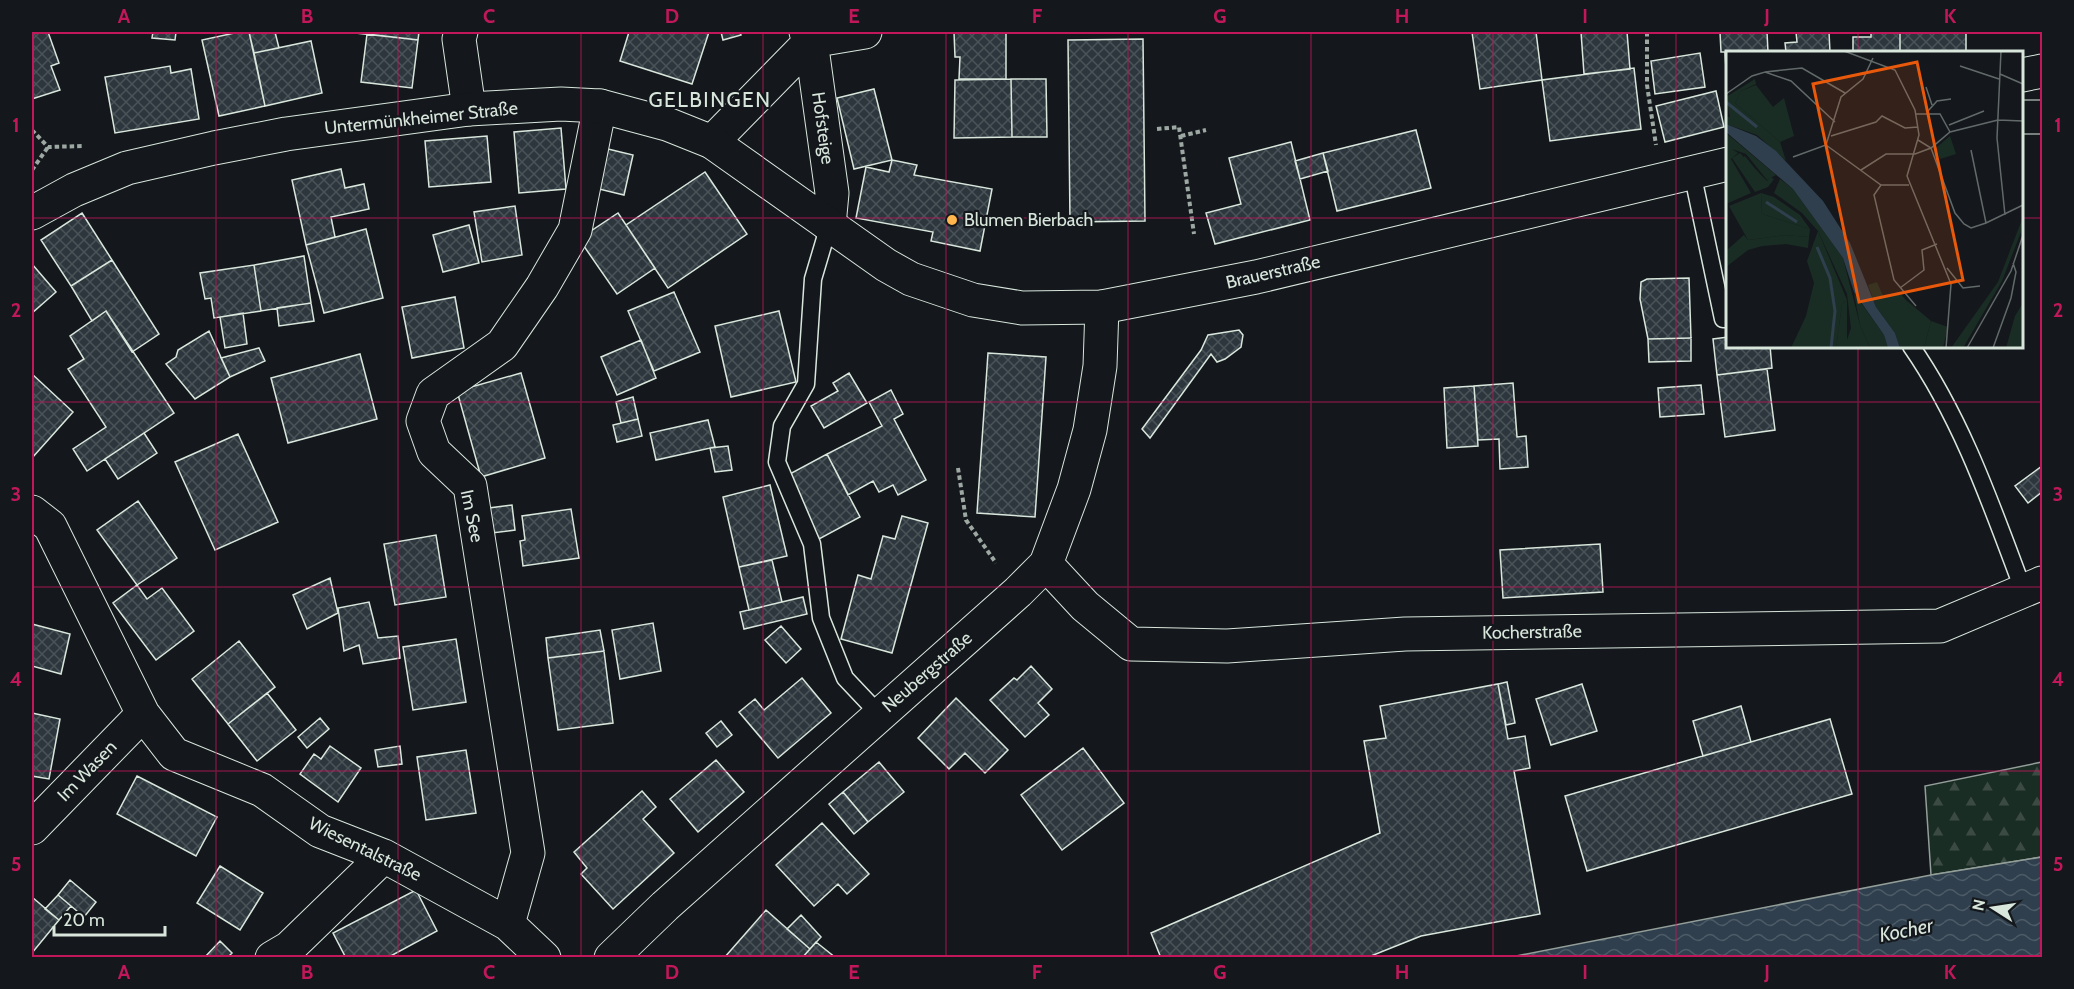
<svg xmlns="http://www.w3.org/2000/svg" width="2074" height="989" viewBox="0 0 2074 989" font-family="Cabin,sans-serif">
  <defs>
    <pattern id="forest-firs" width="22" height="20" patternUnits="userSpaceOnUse" patternTransform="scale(1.5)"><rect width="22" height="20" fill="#1a2d24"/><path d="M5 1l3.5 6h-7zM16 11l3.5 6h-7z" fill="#3b4b43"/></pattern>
    <pattern id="water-waves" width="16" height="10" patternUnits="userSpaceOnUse" patternTransform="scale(1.5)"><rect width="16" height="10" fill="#2f3f4d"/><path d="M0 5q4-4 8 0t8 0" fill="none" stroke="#4c5b66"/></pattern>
    <pattern id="building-cross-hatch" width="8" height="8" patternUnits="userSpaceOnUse" patternTransform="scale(1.5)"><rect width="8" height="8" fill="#2c363c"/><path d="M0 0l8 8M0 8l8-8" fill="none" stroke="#4a5358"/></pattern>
  </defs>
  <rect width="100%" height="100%" fill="#14181c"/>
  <path fill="url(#forest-firs)" stroke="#939e99" stroke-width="1.5" d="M2042,762V857L1931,875L1925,786Z"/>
  <path fill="url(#water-waves)" stroke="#939e99" stroke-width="1.5" d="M2042,857V957H1511L1931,875Z"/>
  <path fill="url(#building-cross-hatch)" stroke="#d8e6dc" stroke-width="1.5" d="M32,32H48L59,63L51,66L60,90L32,99Z
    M153,32H176L175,40L152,38Z
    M239,32H249L265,106L219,116L202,40Z
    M249,32H275L279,48L254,53Z
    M346,32H419L418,40Z
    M629,32H709L692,84L620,61Z
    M721,32H740L741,35L723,40Z
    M954,32H1006V79H959L960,57H955Z
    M1472,32H1536L1542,80L1480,89Z
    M1581,32H1627L1630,69L1584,74Z
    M1720,32H1767L1768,52H1728V104L1725,52H1721Z
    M1796,32H1829L1830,52H1786L1785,43L1797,42Z
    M1871,32H1900V52H1853V37H1871Z
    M1900,32H1966V52H1900Z
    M367,34L418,40L412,88L361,82Z
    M1143,39L1145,221L1070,222L1068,40Z
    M311,41L322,93L265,106L254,53Z
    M1700,53L1705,87L1655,94L1651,61Z
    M170,66L171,73L191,69L199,119L115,133L105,77Z
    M1634,68L1641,129L1550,141L1542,80Z
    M1011,79L1012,137L954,138L955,80Z
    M1011,79H1046L1047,137H1012Z
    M874,89L892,160L854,169L837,98Z
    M1716,91L1724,127L1665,142L1656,106Z
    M561,128L566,189L519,193L514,132Z
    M1416,130L1431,188L1337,211L1323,153Z
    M487,136L491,182L429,187L425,141Z
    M1291,142L1310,220L1215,244L1206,213L1241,204L1229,158Z
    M608,149L633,155L624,195L599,189Z
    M1323,153L1328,171L1300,179L1295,161Z
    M892,160L917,165L914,175L992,189L980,251L931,241L933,232L856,218L866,167L889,172Z
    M341,169L345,188L364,184L369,209L331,217L335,237L306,245L292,180Z
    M705,172L747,234L668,288L626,225Z
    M515,206L522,255L482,262L474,212Z
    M82,213L112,260L71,286L41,240Z
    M618,213L655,268L617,294L579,239Z
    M469,225L479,263L443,272L433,235Z
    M366,229L383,298L324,313L306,245Z
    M304,256L311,303L261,311L254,265Z
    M112,260L159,334L132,352L106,311L92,321L71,286Z
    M32,264L56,292L32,313Z
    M254,265L261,311L214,318L211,298L205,299L200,273Z
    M1689,278L1691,338L1648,339L1640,299L1641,282L1647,279Z
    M674,292L700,352L654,371L628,311Z
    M455,297L464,348L412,358L402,307Z
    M311,303L314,321L279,326L277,308Z
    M106,311L174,413L87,471L73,449L106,427L68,369L84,359L70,336Z
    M779,311L796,382L731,397L715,326Z
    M243,313L247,344L225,348L220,317Z
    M1239,330L1243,335L1241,347L1225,359L1217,362L1211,354L1150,438L1142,429L1201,350L1208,335Z
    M209,331L230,377L195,399L166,364L176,357L178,350Z
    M1728,337V346H1770L1772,368L1717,375L1713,339Z
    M1691,338V361L1649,362L1648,339Z
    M641,340L656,378L617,395L601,357Z
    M259,348L265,361L230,377L221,358Z
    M988,353L1046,357L1035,517L977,513Z
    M360,354L377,419L288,443L271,378Z
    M1767,369L1775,430L1725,437L1717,375Z
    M521,373L545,458L481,477L457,391Z
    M849,373L867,403L824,428L811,406L838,391L833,383Z
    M32,374L73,412L32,458Z
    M1513,383L1517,437L1526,436L1528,467L1500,469L1499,439L1478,440L1474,386Z
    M1701,385L1704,414L1660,417L1658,388Z
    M1474,386L1478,446L1447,448L1444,388Z
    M891,390L903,414L894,419L926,480L898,495L893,485L879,492L873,481L848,495L827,454L882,426L869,402Z
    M633,397L638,419L621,423L616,402Z
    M638,419L642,436L617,442L613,425Z
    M708,420L715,447L656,460L650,433Z
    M144,433L157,453L118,479L105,459Z
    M238,434L278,522L215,550L175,462Z
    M728,446L732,470L715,472L710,448Z
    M827,454L860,517L819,539L786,476Z
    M2042,466V492L2028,503L2015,486Z
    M770,485L787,556L739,567L723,497Z
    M138,501L177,558L137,585L97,530Z
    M512,505L515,530L492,533L489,508Z
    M571,509L579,558L523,566L520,541L525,540L522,516Z
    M902,516L928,523L892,653L841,639L858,575L871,579L883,536L895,539Z
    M436,535L446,597L395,605L384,544Z
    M1600,544L1603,592L1503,598L1500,550Z
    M772,560L782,602L749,610L739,567Z
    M330,578L338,613L307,629L293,595Z
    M137,585L147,599L162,588L194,631L156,660L113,603Z
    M803,597L807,614L744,629L740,612Z
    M369,602L378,638L398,636L400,658L363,664L359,645L344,651L338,608Z
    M653,623L661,671L620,679L612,630Z
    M32,624L70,634L61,674L32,666Z
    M781,626L801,649L786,663L765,640Z
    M600,630L604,651L548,658L546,638Z
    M456,639L466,702L413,710L403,647Z
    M239,641L275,687L228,724L192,679Z
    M604,651L613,723L558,730L548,658Z
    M1031,666L1052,689L1038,703L1049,715L1025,737L990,700L1014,678L1017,680Z
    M802,678L831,713L778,758L739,712L755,699L764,710Z
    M1507,682L1515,723L1506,725L1498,684Z
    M1498,684L1508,739L1525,736L1530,768L1514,771L1540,914L1421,936L1366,958H1161L1151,933L1380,833L1364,741L1386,738L1380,706Z
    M1582,684L1597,731L1551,745L1536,699Z
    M267,693L296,730L257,761L228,724Z
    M956,698L1008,750L985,773L965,753L949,769L918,738Z
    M1741,706L1751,742L1703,756L1693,721Z
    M32,713L60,719L49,779L32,776Z
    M320,718L329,729L307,748L298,737Z
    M1830,719L1852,794L1587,871L1565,796Z
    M721,721L732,735L717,747L706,733Z
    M330,746L361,768L338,802L300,774L314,754L321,759Z
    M400,746L402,764L378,767L375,750Z
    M1083,748L1124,803L1062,850L1021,795Z
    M466,750L476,813L426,820L417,757Z
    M716,760L744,792L698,832L670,799Z
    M879,762L904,792L868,822L843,792Z
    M137,776L217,817L196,856L117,814Z
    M642,791L656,807L643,819L674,853L613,909L581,874L587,868L574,852Z
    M843,792L868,822L854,834L829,804Z
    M822,823L869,874L847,894L838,884L814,906L776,865Z
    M220,866L263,893L240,930L197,903Z
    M70,880L96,902L84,917L58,895Z
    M416,890L437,931L387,958H346L333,933Z
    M58,895L71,906L59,920L45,909Z
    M32,897L59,920L32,953Z
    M766,910L810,949L802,958H724Z
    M801,915L821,937L810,949L787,929Z
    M220,941L232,953L227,958H204Z
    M816,942L836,958H802Z"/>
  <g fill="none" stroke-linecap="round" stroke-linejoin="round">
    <defs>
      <path id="service" d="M1692,172L1723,319H1728
        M829,225L813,279L806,384L782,426L777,462L812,544L821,618L845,678L879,714
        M1911,346C1963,421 1992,507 2024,592"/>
      <path id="minor" d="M461,32L459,39L469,109
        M806,32L811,41L832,193L829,225
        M2022,75L2042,71
        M712,142L811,41L865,32
        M32,512L50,526L143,714L174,754L262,790L320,831L384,856L508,924L544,958
        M1046,564L1085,606L1131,644L1227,646L1405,634L1940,626L2042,583
        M32,828L143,714
        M508,924L528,853L470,486L434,452L423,421L433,394L502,345L542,287L575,230L600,106
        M272,958L289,948L384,856
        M611,958L665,906L1018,592L1046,564L1074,489L1090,430L1100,366L1102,307"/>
      <path id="primary" d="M2022,117H2042
        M32,213L74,190L127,168L214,148L286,134L469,109L561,104L600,106L667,124L712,142L886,265L911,279L973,300L1022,308L1102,307L1256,277L1728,164"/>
    </defs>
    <use href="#service" stroke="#d8e6dc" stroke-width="19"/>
    <use href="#minor" stroke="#d8e6dc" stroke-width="35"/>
    <use href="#primary" stroke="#d8e6dc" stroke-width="35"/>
    <path stroke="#9da8a2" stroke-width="4" stroke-dasharray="4.5 3" stroke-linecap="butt" d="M1647,32V85L1656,145
      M1157,129L1179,127L1194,234
      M32,130L48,147L84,146
      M1181,136L1206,130
      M32,170L48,147
      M958,468L966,520L996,563"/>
    <use href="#service" stroke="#14181c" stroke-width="16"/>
    <use href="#minor" stroke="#14181c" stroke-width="33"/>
    <use href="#primary" stroke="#14181c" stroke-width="33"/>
  </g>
  <path fill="none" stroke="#c2185b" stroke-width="1.5" stroke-opacity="0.55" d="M216,32V958M398,32V958M581,32V958M763,32V958M946,32V958M1128,32V958M1311,32V958M1493,32V958M1676,32V958M1858,32V52M32,218H1728M2022,218H2042M1858,346V958M32,402H2042M32,587H2042M32,771H2042"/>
  <circle fill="#ffb74d" stroke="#14181c" stroke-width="2" cx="952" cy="220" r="6"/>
  <g text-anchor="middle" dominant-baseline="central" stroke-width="4.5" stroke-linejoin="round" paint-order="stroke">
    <g font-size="18" fill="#d8e6dc" stroke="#14181c">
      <text transform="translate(421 118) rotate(-6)">Untermünkheimer Straße</text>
      <text transform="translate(823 128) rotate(82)">Hofsteige</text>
      <text transform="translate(1273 272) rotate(-13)">Brauerstraße</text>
      <text transform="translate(472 516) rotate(78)">Im See</text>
      <text transform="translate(1532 632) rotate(-1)">Kocherstraße</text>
      <text transform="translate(927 672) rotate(-41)">Neubergstraße</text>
      <text transform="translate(87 771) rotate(-46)">Im Wasen</text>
      <text transform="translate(365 849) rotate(26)">Wiesentalstraße</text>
    </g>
    <g font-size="18" fill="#d8e6dc" stroke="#14181c" text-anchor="start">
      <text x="964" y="220">Blumen Bierbach</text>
    </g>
    <g font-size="20" font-style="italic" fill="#d8e6dc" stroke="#14181c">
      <text transform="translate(1906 930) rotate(-11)">Kocher</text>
    </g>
    <g font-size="21" letter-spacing="1.5" fill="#d8e6dc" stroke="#14181c">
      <text x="710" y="99">GELBINGEN</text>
    </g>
  </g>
  <g transform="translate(1726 51)">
    <rect width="297" height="297" fill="#14181c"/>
    <path d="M30,34L47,56L58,47L68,85L54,91L9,52L15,40ZM0,82L50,124L41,129L20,103L6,98L12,102L5,108L25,142L0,153ZM54,128L67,138L117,207L134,274L144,297H110L116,253L121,249V289L125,277L121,243L92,180L76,162L48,142ZM18,184L22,189L59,184L83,186L82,197L60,193L36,195L22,199L0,216V200ZM180,249L205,270L198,297H186Z" fill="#1a2d24"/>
    <path d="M29,28L30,33L15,40L9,52L54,91L60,110L31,84L0,73V66H4L0,46ZM35,142L48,146L74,164L84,178L36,163ZM297,166L295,181L276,230L237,297H225L272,231ZM92,180L121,249L116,253L110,297H65L80,265L88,232L81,210ZM151,231L158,247L173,241L180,249L186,263V297H174L169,282L150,256L142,234ZM128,242L158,284L162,297H144L134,274ZM297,252V297H280L289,265ZM205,270L222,276L217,297H198Z" fill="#1a2d24"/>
    <path d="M224,85L230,103L214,108L210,97ZM14,102L41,130L44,126L48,128L42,136L29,141L6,107Z" fill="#1a2d24"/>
    <path d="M19,105L38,129L30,135L12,111ZM35,142L36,163L84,178L83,186L59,184L22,189L3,155Z" fill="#1a2d24"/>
    <path d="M0,73L30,85L50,100L97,150L124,192L150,256L169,282L174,297H162L158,284L128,241L117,207L67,138L0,81Z" fill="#2f3f4d"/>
    <path fill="none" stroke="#2f3f4d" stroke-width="3" d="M0,51L31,76M40,151L71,171M91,196L104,227L109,260L105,297"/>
    <path fill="none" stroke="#626a69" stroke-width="1.5" d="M118,0L169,19L189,59L193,84L181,125L225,233L220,297M275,0L271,87L279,164M234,15L273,28M39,21L76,17L119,42M274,23L297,33M200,36L206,54M0,43L26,25L39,21L65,30L109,71M202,60L211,50L225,48M190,63H214L224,81M223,74L258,60M105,85L150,71L156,65L179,77L192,76M192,89L205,97L229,162L238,173L245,177L260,172L297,154M100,94L155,134H183M245,99L260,172M67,106L100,94L115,46L137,28L147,7M135,119L160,103H189L205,97L224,81L272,69L297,70M155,134L148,144L168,229L190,255M221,217L237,237L254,235M174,237L198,219L196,199L211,193M241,297L285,220L297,184M267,297L285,247L290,221L287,212"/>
    <path fill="#e8590c" fill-opacity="0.15" stroke="#e8590c" stroke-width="3" d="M191,11L237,229L133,251L87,33Z"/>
    <rect width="297" height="297" fill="none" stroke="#d8e6dc" stroke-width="3"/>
  </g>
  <rect width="2074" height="989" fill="none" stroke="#14181c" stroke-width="66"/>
  <g transform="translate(1993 908) rotate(282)" stroke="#14181c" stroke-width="4.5" paint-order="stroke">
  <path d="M0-4.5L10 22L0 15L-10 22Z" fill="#d8e6dc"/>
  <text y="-9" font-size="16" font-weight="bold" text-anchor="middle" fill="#d8e6dc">N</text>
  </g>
  <path d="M54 926v9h111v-9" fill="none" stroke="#d8e6dc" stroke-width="3"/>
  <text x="63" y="926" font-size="18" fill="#d8e6dc" stroke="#14181c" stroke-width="4.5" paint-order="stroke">20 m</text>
  <rect x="33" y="33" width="2008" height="923" fill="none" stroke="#c2185b" stroke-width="2"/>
  <g font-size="20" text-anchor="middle" font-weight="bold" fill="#c2185b">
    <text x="124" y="23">A</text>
    <text x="307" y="23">B</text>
    <text x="489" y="23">C</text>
    <text x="672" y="23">D</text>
    <text x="854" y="23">E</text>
    <text x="1037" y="23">F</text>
    <text x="1220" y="23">G</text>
    <text x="1402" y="23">H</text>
    <text x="1585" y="23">I</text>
    <text x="1767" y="23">J</text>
    <text x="1950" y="23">K</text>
    <text x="16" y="132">1</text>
    <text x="2058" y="132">1</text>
    <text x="16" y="317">2</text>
    <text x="2058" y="317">2</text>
    <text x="16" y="501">3</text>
    <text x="2058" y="501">3</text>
    <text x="16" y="686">4</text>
    <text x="2058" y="686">4</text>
    <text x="16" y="871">5</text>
    <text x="2058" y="871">5</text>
    <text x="124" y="979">A</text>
    <text x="307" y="979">B</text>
    <text x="489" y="979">C</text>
    <text x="672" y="979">D</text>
    <text x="854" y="979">E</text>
    <text x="1037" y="979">F</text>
    <text x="1220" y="979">G</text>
    <text x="1402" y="979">H</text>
    <text x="1585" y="979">I</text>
    <text x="1767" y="979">J</text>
    <text x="1950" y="979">K</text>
  </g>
</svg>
